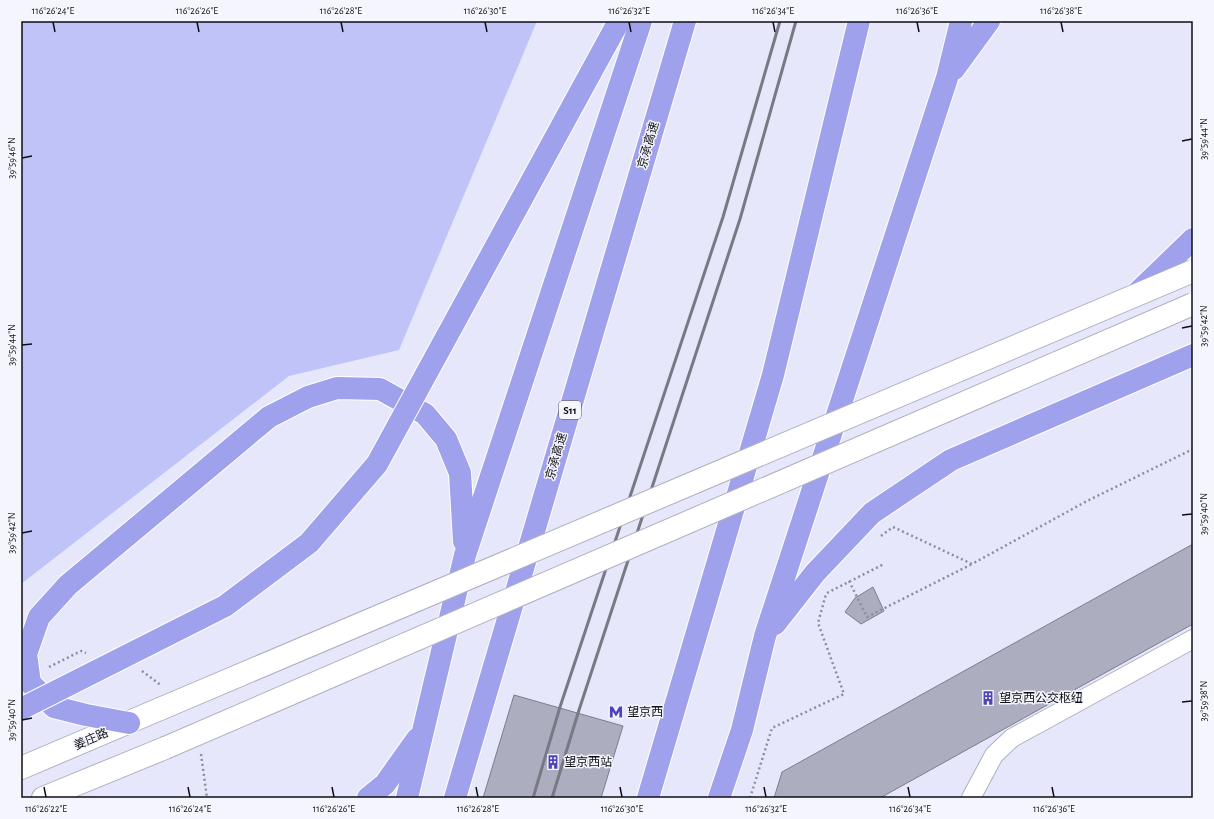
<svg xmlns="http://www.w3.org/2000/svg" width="1214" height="819" viewBox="0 0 1214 819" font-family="'Alegreya Sans','Noto Sans SC',sans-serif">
  <rect width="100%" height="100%" fill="#e6e7fa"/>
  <path fill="#c0c3f8" d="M21,21H537L399,350L289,376L21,584Z"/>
  <path fill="#acaebf" stroke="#7c7d8d" d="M1193,544V624L880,798H774L782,772Z
    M873,587L884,611L861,624L845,612L855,598Z
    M514,695L623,726L601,798H483Z"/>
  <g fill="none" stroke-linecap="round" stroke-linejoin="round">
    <defs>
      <path id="street" d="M971,798L994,755L1012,738L1193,639"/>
      <path id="secondary" d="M21,768L160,709
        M43,798L165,748"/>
      <path id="highway" d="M954,69L989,21
        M590,74L619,21
        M1135,295L1193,239
        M775,624L815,573L872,513L951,460L1193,355
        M129,723L86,715L54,707L30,683L26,654L39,617L68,585L269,417L308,397L337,388L380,389L425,414L446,439L460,473L464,541
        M368,798L385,784L417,739
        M407,798L465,555L641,21
        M455,798L685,21
        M648,798L773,375L859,21
        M719,798L742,730L765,636L947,78L961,21"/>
    </defs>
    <use href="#street" stroke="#aeb0c1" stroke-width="20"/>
    <use href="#secondary" stroke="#aeb0c1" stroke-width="24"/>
    <use href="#highway" stroke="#fff" stroke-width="24"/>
    <path stroke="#8d8e9b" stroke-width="2.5" stroke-dasharray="2 3" stroke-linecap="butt" d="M881,536L893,527L972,564L1087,501L1193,449
      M849,581L867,617L972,564
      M827,593L884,564
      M49,667L81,651L86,653
      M142,671L162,686
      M201,754L207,798"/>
    <use href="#street" stroke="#fff" stroke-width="18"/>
    <use href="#secondary" stroke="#fff" stroke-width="22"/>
    <use href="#highway" stroke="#a0a1ed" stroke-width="22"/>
    <path stroke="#797986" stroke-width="3" d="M533,798L560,707L723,217L780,21
      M552,798L579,710L740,219L796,21"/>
    <defs>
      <path id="secondary-bridge" d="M160,709L1193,271
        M165,748L1193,304"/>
      <path id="highway-bridge" d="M21,709L225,606L309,543L377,464L590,74"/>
    </defs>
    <use href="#secondary-bridge" stroke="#aeb0c1" stroke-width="24" stroke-linecap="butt"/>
    <use href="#highway-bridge" stroke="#fff" stroke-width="24" stroke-linecap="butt"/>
    <path stroke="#8d8e9b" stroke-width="2.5" stroke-dasharray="2 3" stroke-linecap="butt" d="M750,798L772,728L844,694L818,623L826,594"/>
    <use href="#secondary-bridge" stroke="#fff" stroke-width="22"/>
    <use href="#highway-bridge" stroke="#a0a1ed" stroke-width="22"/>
  </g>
  <path fill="none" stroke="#0e0e14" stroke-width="1.5" d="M53,22L55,32M197,22L199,32M341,22L343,32M485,22L487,32M629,22L631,32M773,22L775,32M917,22L919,32M1061,22L1063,32M1182,141L1192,139M22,158L32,156M1182,328L1192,326M22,345L32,344M1182,515L1192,514M22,533L32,531M1182,702L1192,701M22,720L32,718M44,787L46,797M188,787L190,797M332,787L334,797M476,787L478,797M620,787L622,797M764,787L766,797M908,787L910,797M1052,787L1054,797"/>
  <defs>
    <symbol id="building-bare" viewBox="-9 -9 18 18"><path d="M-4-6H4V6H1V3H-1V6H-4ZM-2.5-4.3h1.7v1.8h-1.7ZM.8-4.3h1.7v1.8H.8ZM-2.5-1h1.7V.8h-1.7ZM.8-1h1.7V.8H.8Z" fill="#5143ba" stroke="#f5f6fd" stroke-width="2.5" paint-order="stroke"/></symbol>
    <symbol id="metro-bare" viewBox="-9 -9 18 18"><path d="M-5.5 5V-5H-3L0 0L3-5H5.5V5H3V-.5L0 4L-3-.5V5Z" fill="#5143ba" stroke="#f5f6fd" stroke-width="2.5" paint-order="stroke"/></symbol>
  </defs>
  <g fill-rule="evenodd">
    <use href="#building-bare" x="978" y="688" width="20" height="20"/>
    <use href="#metro-bare" x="606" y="702" width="20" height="20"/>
    <use href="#building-bare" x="543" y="752" width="20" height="20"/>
  </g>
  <g text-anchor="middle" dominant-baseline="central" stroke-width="3" stroke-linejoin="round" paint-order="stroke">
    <rect fill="#f5f6fd" stroke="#53545a" stroke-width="1" x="559" y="401" width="22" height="18" rx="3"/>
    <g font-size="11" font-weight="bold" fill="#0e0e14">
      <text x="570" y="410">S11</text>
    </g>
    <g font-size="12" fill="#0e0e14" stroke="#f5f6fd">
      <text transform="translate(648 145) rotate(-74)">京承高速</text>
      <text transform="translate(556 456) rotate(-74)">京承高速</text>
      <text transform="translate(91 739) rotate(-23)">姜庄路</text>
    </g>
    <g font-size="12" fill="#0e0e14" stroke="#f5f6fd" text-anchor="start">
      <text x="999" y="698">望京西公交枢纽</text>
      <text x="627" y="712">望京西</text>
      <text x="564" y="762">望京西站</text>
    </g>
  </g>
  <rect width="1214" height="819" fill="none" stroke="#f5f6fd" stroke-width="44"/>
  <rect x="22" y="22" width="1170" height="775" fill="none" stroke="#0e0e14" stroke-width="1.5"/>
  <g font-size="10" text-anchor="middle" fill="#0e0e14">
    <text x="53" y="14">116°26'24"E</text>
    <text x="197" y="14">116°26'26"E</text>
    <text x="341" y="14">116°26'28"E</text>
    <text x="485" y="14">116°26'30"E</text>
    <text x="629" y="14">116°26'32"E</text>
    <text x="773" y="14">116°26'34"E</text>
    <text x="917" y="14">116°26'36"E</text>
    <text x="1061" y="14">116°26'38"E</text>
    <text transform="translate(1203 139) rotate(-90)" y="4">39°59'44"N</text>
    <text transform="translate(11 158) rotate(-90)" y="4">39°59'46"N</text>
    <text transform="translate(1203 326) rotate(-90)" y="4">39°59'42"N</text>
    <text transform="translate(11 345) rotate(-90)" y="4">39°59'44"N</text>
    <text transform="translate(1203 514) rotate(-90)" y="4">39°59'40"N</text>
    <text transform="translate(11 533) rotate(-90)" y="4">39°59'42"N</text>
    <text transform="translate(1203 701) rotate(-90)" y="4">39°59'38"N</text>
    <text transform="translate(11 720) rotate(-90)" y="4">39°59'40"N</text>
    <text x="46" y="812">116°26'22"E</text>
    <text x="190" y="812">116°26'24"E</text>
    <text x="334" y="812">116°26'26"E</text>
    <text x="478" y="812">116°26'28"E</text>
    <text x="622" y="812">116°26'30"E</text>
    <text x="766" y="812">116°26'32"E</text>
    <text x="910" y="812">116°26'34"E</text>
    <text x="1054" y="812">116°26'36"E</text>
  </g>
</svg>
